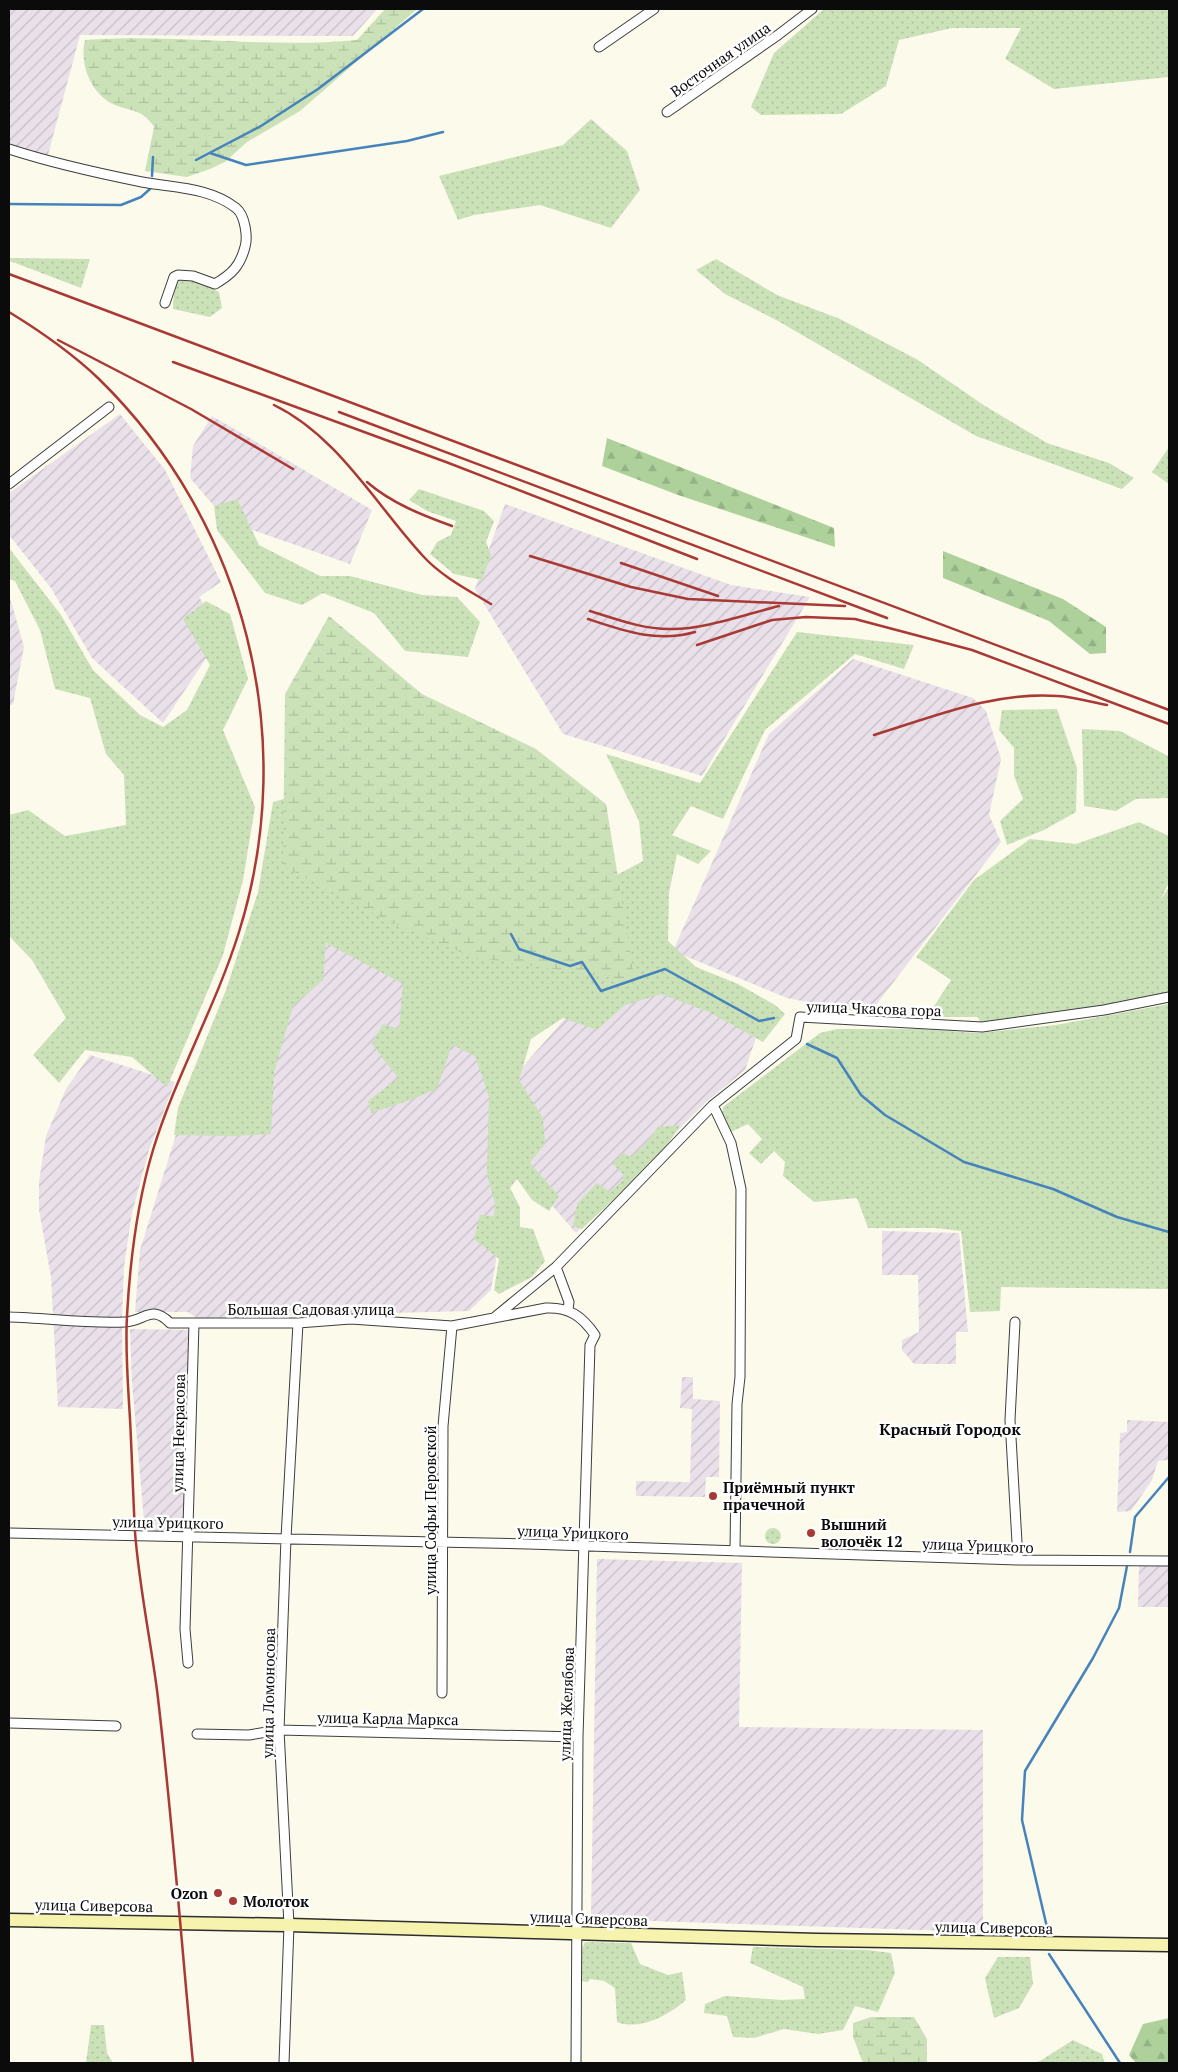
<svg xmlns="http://www.w3.org/2000/svg" width="1178" height="2072" viewBox="0 0 1178 2072" font-family="'PT Serif',serif">
  <defs>
    <pattern id="industrial-furrows" width="10" height="10" patternUnits="userSpaceOnUse" patternTransform="scale(1.25)"><rect width="10" height="10" fill="#e9e0e9"/><path d="M-1 1l2-2M0 10L10 0M9 11l2-2" fill="none" stroke="#c6bfc6"/></pattern>
    <pattern id="grass-dots" width="8" height="8" patternUnits="userSpaceOnUse" patternTransform="scale(1.25)"><rect width="8" height="8" fill="#cbe2b9"/><path d="M2 2h.1M6 6h.1" fill="none" stroke="#adc19e" stroke-width="1.8" stroke-linecap="round"/></pattern>
    <pattern id="forest-firs" width="22" height="20" patternUnits="userSpaceOnUse" patternTransform="scale(1.25)"><rect width="22" height="20" fill="#aed19b"/><path d="M5 1l3.5 6h-7zM16 11l3.5 6h-7z" fill="#94b284"/></pattern>
    <pattern id="wetland-marsh" width="20" height="14" patternUnits="userSpaceOnUse" patternTransform="scale(1.25)"><rect width="20" height="14" fill="#cbe2b9"/><path d="M1 5h8M5 5V1M11 12h8M15 12V8" fill="none" stroke="#adc19e"/></pattern>
  </defs>
  <rect width="100%" height="100%" fill="#fcfaeb"/>
  <path fill="url(#industrial-furrows)" d="M9,9H377L353,36L80,35L47,159L9,147Z
    M120,414L165,470L221,582L199,597L223,633L163,723L92,658L51,588L9,535V493Z
    M212,416L372,510L350,564L227,521L190,478L193,446Z
    M505,504L731,585L810,597L702,776L563,734L475,589Z
    M9,594L24,647L13,704L9,706Z
    M853,659L973,698L986,711L1001,759L989,815L1001,842L869,1014L787,998L673,951L769,734Z
    M255,916L404,973L479,1047L498,1091L496,1261L491,1290L469,1311L197,1318L188,1312H135L140,1250L184,1109Z
    M660,983L758,1032L745,1070L706,1102L576,1233L522,1171L513,1078L574,1008Z
    M90,1055L175,1082L149,1150L132,1213L124,1267L122,1316L123,1409L58,1407L51,1277L39,1210V1182L46,1136L66,1089Z
    M882,1231L959,1233L968,1332H956V1364H914L902,1350V1340L919,1332L918,1275H882Z
    M130,1329L190,1330L187,1532H145L132,1383Z
    M682,1377H693V1399L720,1401L719,1477H706L705,1497L636,1496V1481L690,1482L692,1409L680,1408Z
    M1127,1420L1169,1422L1168,1460L1158,1461L1152,1480L1131,1511L1117,1512L1120,1433L1127,1432Z
    M597,1559L742,1563L739,1727L983,1730V1932L591,1919Z
    M1139,1566H1169V1607H1138Z"/>
  <path fill="url(#grass-dots)" d="M824,9H1169V77L1054,89L1005,59L1021,28H952L899,40L886,86L841,114L761,115L751,107L774,53Z
    M591,119L627,151L640,190L611,228L540,205L474,215L458,220L439,176L563,145Z
    M10,258L90,259L81,288L10,261Z
    M716,259L777,295L840,319L918,360L985,406L1047,443L1109,463L1134,478L1122,489L976,436L778,321L725,294L696,270Z
    M178,278L200,283L219,292L222,308L210,317L173,309L174,289Z
    M1169,447V484L1152,472Z
    M419,489L484,511L494,521L486,542L491,555L482,580L454,574L430,554L437,542L451,535L456,521L427,511L409,500Z
    M237,499L259,545L320,576H350L422,595L457,597L480,622L468,657L405,651L374,613L323,593L302,605L265,593L217,530L214,506Z
    M9,548L61,615L93,670L140,715L163,727L187,710L210,665L183,619L206,601L230,614L248,679L223,730L255,807L243,880L223,955L167,1087L132,1057L85,1050L59,1083L33,1055L66,1018L32,960L9,936V815L28,810L65,836L126,825L124,775L106,754L90,698L55,689L40,630L15,581L9,579Z
    M797,632L914,645L904,669L855,654L765,730L723,819L691,806L672,835L711,851L698,864L677,854L669,893L668,941L696,967L738,984L775,1005L785,1014L763,1042L709,1012L661,994L625,1005L597,1030L563,1018L531,1039L519,1080L543,1118L545,1144L530,1163L559,1196L549,1211L532,1200L517,1179L510,1188L520,1207V1227L533,1229L545,1261L532,1277L499,1294L494,1290L499,1259L474,1239L480,1215L494,1216L495,1203L487,1175L489,1097L475,1056L452,1045L437,1089L410,1100L371,1113L368,1101L398,1078L372,1044L383,1024L399,1029L403,984L326,943L323,980L293,1006L274,1073L271,1134L234,1136L174,1135L178,1108L226,990L258,892L273,802L321,788L570,900L643,861L639,821L606,754L700,783Z
    M1057,709L1077,768L1076,812L1044,830L1007,845L1000,821L1023,799L1014,776V748L999,730L1002,710Z
    M1082,729L1120,731L1168,756L1169,798L1136,799L1116,811L1084,806Z
    M1139,822L1169,836V882L1161,899L1169,887V993C1107,1005 1043,1020 980,1022L978,1017H927L951,980L916,957L974,880L1030,839L1076,844Z
    M1169,1004V1292L1168,1289L1001,1287L1000,1311L970,1312L961,1231L934,1228H868L857,1198L814,1202L783,1176L785,1162L774,1151L761,1164L749,1153L762,1139L748,1124L731,1132L722,1113L723,1107L820,1033L837,1029H920L978,1033L1056,1025Z
    M680,1125C661,1161 612,1200 582,1229L573,1226L577,1204L597,1183L610,1192L623,1180V1174L612,1163L623,1153L631,1157L644,1146L658,1127Z
    M765 1536a8 8 0 1 1 16 0a8 8 0 1 1-16 0Z
    M585,1942L631,1943L640,1964L668,1975L682,1972L686,2000C669,2015 640,2031 617,2022L615,1988L604,1981L590,1979L588,1982L581,1981L579,1956Z
    M753,1947L867,1950L891,1953L895,1973L878,2012L855,2006L843,2030L818,2034L784,2029L754,2038L733,2037L727,2016L704,2013L705,2004L725,1996L782,2000L805,1999L803,1987L750,1963Z
    M998,1957H1030L1033,1984L1019,2008L994,2018L985,1978Z
    M91,2025H104L107,2053L113,2063H86Z
    M1073,2040L1102,2054L1105,2063H1031L1040,2061Z"/>
  <path fill="url(#forest-firs)" d="M607,438L834,528L835,547L678,495L602,466Z
    M943,551L1063,599L1106,627V653L1090,654L1049,621L943,578Z
    M1169,2018V2063H1136L1129,2055L1143,2024Z"/>
  <path fill="url(#wetland-marsh)" d="M385,9H417L300,111L247,142L225,162L210,169L187,177L145,171L154,127C143,109 132,112 115,105C91,95 79,64 85,40C176,33 267,49 357,40Z
    M329,616L422,694L536,749L606,804L635,981L472,957L388,921L283,866L285,694Z
    M871,2017H914L927,2039V2063H863L853,2037V2023Z"/>
  <g fill="none" stroke-linecap="round" stroke-linejoin="round">
    <path stroke="#4683bb" stroke-width="2.5" d="M210,153L246,165L407,141L443,132
      M196,160L261,126L318,89L423,9
      M152,176L153,157
      M9,204L121,205L141,197L150,189
      M511,934L519,949L570,966L582,962L601,991L665,969L759,1021L774,1018
      M807,1044L837,1058L861,1095L885,1115L964,1162L1053,1189L1117,1217L1169,1232
      M1130,1552L1135,1517L1169,1477
      M1049,1936L1022,1820L1025,1771L1093,1658L1119,1608L1127,1566
      M1049,1954L1120,2063"/>
    <defs>
      <path id="street" d="M599,47L654,9
        M667,112L778,35L812,9
        M9,149C52,163 97,173 142,182C174,188 209,187 236,208C245,215 248,237 245,247C240,266 232,274 215,284L193,276L178,275L174,277L165,303
        M9,484L109,407
        M713,1105L731,1143L741,1189L740,1377L737,1404L735,1551
        M556,1267L569,1302L568,1310
        M9,1317C47,1318 87,1324 125,1322C145,1321 151,1304 170,1323H298L351,1319L452,1326L546,1308C569,1307 582,1316 595,1335L590,1345L578,1737L576,2063
        M495,1317L556,1267L713,1105L796,1039L800,1017L982,1027L1104,1010L1169,997
        M1015,1322L1010,1420L1018,1560
        M9,1533L528,1544L1018,1560L1169,1561
        M188,1663L185,1629L194,1323
        M442,1693L443,1426L452,1326
        M9,1723L116,1726
        M197,1734L249,1735L279,1730L578,1737
        M284,2063L289,1925L279,1730L286,1538L298,1323"/>
      <path id="secondary" d="M9,1920L289,1925L817,1940L1169,1945"/>
    </defs>
    <use href="#street" stroke="#3e3e3e" stroke-width="11"/>
    <use href="#secondary" stroke="#2d2d2d" stroke-width="15"/>
    <use href="#street" stroke="#fff" stroke-width="9"/>
    <use href="#secondary" stroke="#f5f3ae" stroke-width="12"/>
    <path stroke="#a93935" stroke-width="2.5" d="M9,274L1169,710
      M9,312C40,331 73,354 99,379C245,522 300,737 239,932C216,1006 176,1075 153,1150C137,1203 130,1261 127,1316C125,1350 128,1385 130,1419C132,1457 133,1495 135,1532C139,1585 150,1637 157,1690C172,1814 181,1939 193,2063
      M58,340L191,409L293,469
      M173,362L446,462L697,559
      M274,405C338,436 376,505 423,556C441,576 468,590 491,604
      M339,412L887,618
      M367,482C391,503 422,515 452,526
      M530,556L631,587L688,599L845,606
      M621,563L718,596
      M590,611C616,619 642,629 669,629C703,630 746,614 779,606
      M588,619C624,631 657,643 695,632
      M697,645L772,620L806,617L855,619L972,650L1169,724
      M874,735C933,717 995,691 1058,696C1074,697 1091,702 1107,705"/>
  </g>
  <g fill="#a93935" stroke="#fff" stroke-width="2">
    <circle cx="713" cy="1496" r="5"/>
    <circle cx="811" cy="1533" r="5"/>
    <circle cx="218" cy="1893" r="5"/>
    <circle cx="233" cy="1901" r="5"/>
  </g>
  <g text-anchor="middle" dominant-baseline="central" stroke-width="5" stroke-linejoin="round" paint-order="stroke">
    <g font-size="15" fill="#0b0b0b" stroke="#fff">
      <text transform="translate(720 59) rotate(-35)">Восточная улица</text>
      <text transform="translate(874 1008) rotate(2)">улица Чкасова гора</text>
      <text x="311" y="1309">Большая Садовая улица</text>
      <text transform="translate(178 1433) rotate(-89)">улица Некрасова</text>
      <text transform="translate(430 1510) rotate(-90)">улица Софьи Перовской</text>
      <text transform="translate(168 1522) rotate(1)">улица Урицкого</text>
      <text transform="translate(573 1532) rotate(2)">улица Урицкого</text>
      <text transform="translate(978 1545) rotate(2)">улица Урицкого</text>
      <text transform="translate(268 1693) rotate(-89)">улица Ломоносова</text>
      <text transform="translate(566 1704) rotate(-88)">улица Желябова</text>
      <text transform="translate(388 1718) rotate(1)">улица Карла Маркса</text>
      <text transform="translate(94 1905) rotate(1)">улица Сиверсова</text>
      <text transform="translate(589 1918) rotate(2)">улица Сиверсова</text>
      <text transform="translate(994 1927) rotate(1)">улица Сиверсова</text>
    </g>
    <g font-size="15" font-weight="bold" fill="#0b0b0b" stroke="#fff" text-anchor="start">
      <text x="723" y="1487">Приёмный пункт<tspan x="723" dy="17">прачечной</tspan></text>
      <text x="821" y="1524">Вышний<tspan x="821" dy="17">волочёк 12</tspan></text>
      <text x="208" y="1893" text-anchor="end">Ozon</text>
      <text x="243" y="1901">Молоток</text>
    </g>
    <g font-size="16" font-weight="bold" fill="#0b0b0b" stroke="#fff">
      <text x="950" y="1429">Красный Городок</text>
    </g>
  </g>
  <rect width="1178" height="2072" fill="none" stroke="#0b0b0b" stroke-width="20"/>
</svg>
